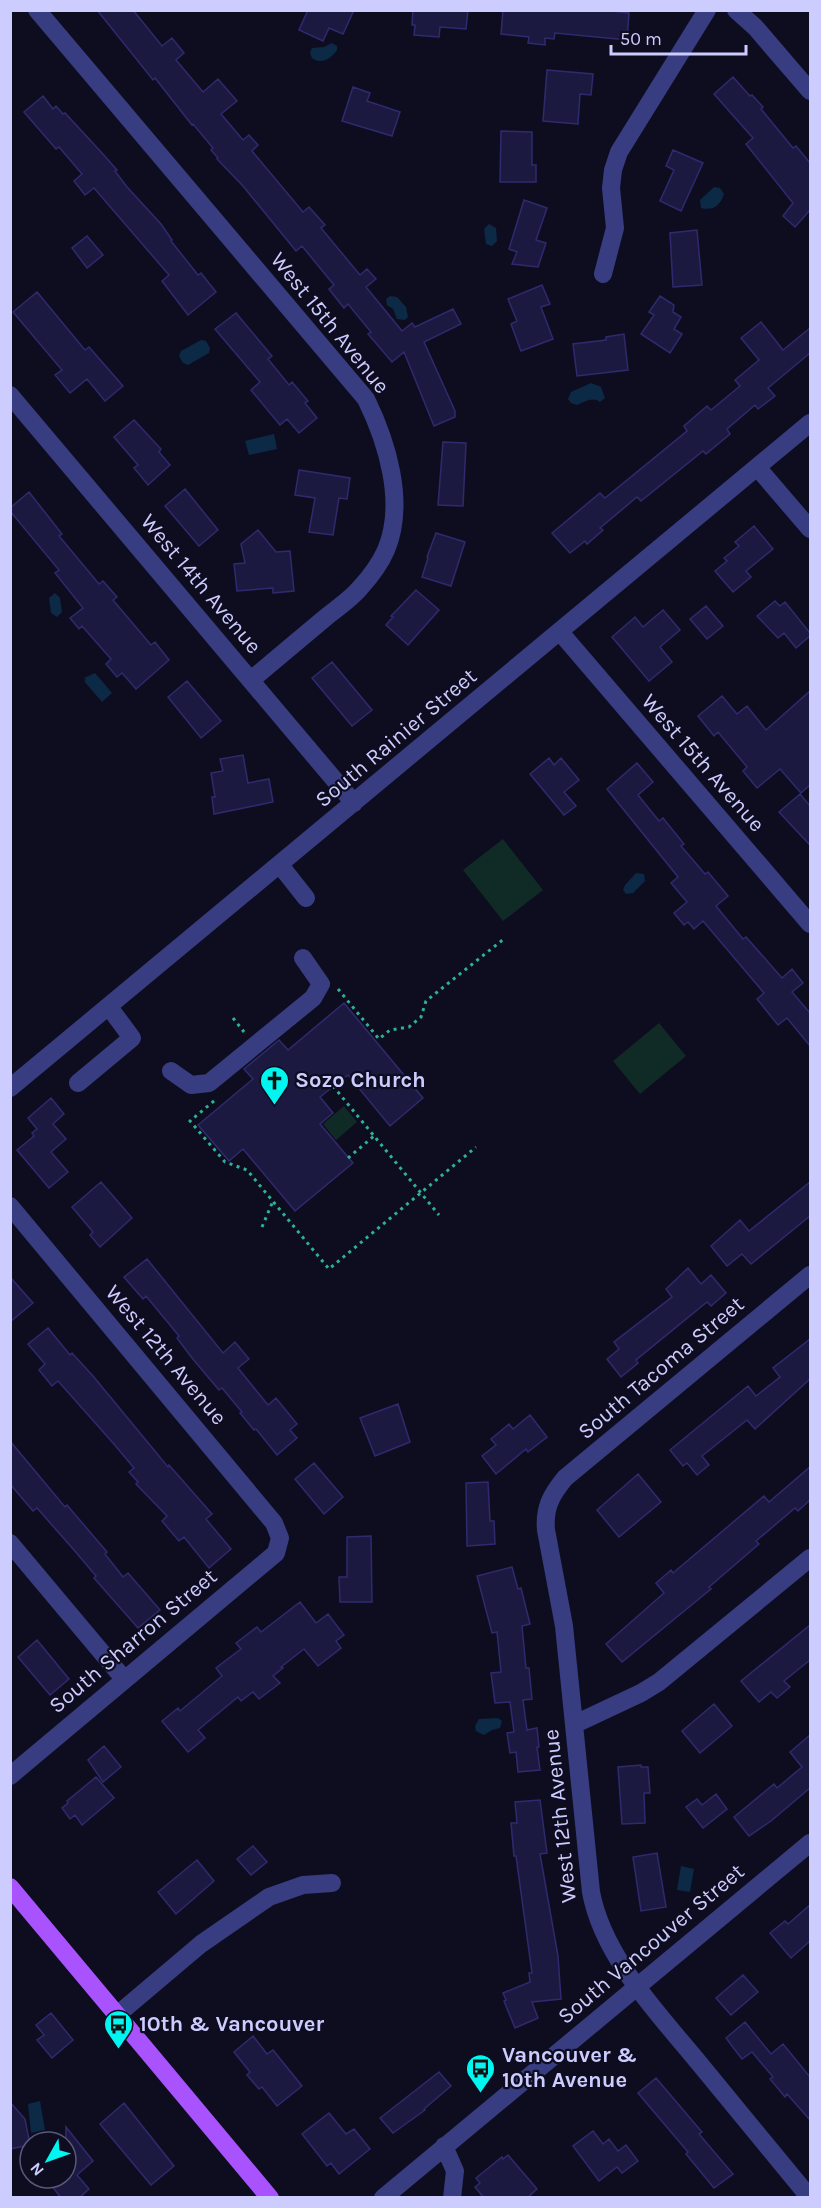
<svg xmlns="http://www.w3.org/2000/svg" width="821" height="2208" viewBox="0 0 821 2208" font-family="Karla,sans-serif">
  <rect width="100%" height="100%" fill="#0e0d20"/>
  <path fill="#102a26" d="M503,839L543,890L503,921L463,870Z
    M659,1023L686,1056L640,1094L613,1061Z
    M344,1106L357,1122L336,1140L323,1124Z"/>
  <path fill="#0c2945" d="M332,43L337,46V50C331,59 321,65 312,58L310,53L312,48L324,47Z
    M714,187L720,188L724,194C720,206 713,211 701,208L700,200Z
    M489,224L496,228L497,241L492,246L486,244L484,229Z
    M390,296L397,297L406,307L408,317L405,320L397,319L393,309L387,305L386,299Z
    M201,340L206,341L210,348L209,353L188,365L183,363L179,356L181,351Z
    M591,383L601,387L605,398L600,402C593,396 584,402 577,405L571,403L568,399L571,392Z
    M274,434L277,449L249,455L245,441Z
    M55,593L60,598L62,612L57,617L51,613L49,598Z
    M95,673L112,693L102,702L84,681L86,680L84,678Z
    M636,873L644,874L645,881L633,893L626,894L623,890L625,885Z
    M498,1718L502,1721L500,1728L492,1730L484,1735L476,1731L475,1726L479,1719Z
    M681,1866L694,1869L690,1892L677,1890Z
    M40,2101L45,2130L31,2133L28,2104Z"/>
  <path fill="#1c1941" stroke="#2f2a6e" stroke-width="1.5" d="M97,10H133L162,46L172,38L184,53L176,60L203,92L218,79L237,101L221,114L243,140L249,135L258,145L252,151L303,212L309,207L325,225L321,228L360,275L367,269L376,279L366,287L402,331L412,323L415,327L453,309L461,324L424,342L455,411V417L434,426L404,352L392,362L368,334L371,332L348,304L344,308L329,289L334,285L302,246L296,251L243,186L217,159L218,158L211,150L213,148L193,124L192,125L155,78L153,80Z
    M308,10H354L343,34L329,28L323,41L299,30Z
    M413,10H468L466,29L440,27L439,37L414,35L415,25H412Z
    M503,10H602L629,13L627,40L555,33L554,39L545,38V45L528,43L529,37L501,34Z
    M547,70L593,74L591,95L580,94L578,124L543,121Z
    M733,77L750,96L752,95L763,107L761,109L793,148L796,146L810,163V210L795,227L783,216L793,203L746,144L753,138L714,94Z
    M353,87L370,93L367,101L400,112L392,136L342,121Z
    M43,96L53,109L56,106L63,114L65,113L102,153L117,170L115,171L127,187L161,224L172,240L171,241L198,275L201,273L216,292L188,315L162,281L169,275L94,188L85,195L74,181L82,174L59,147L56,149L24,112Z
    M501,131L532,132V165H536V182H500Z
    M673,150L703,163L681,211L660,201L674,170L666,166Z
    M524,200L547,208L536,240L546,243L538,267L512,264L517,252L509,249Z
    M697,230L702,285L673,287L670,233Z
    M87,236L103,255L87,268L72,248Z
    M542,285L550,304L541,307L553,339L521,351L511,324L517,321L508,299Z
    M37,292L85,350L89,347L123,386L105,401L87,379L70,393L55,375L62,370L13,312Z
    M660,296L674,305L673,312L681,317L674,329L682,334L670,353L641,334L654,315L649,312Z
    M236,313L272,356L268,359L289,385L292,382L308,401L305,403L317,418L299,433L287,419L280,425L251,390L260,382L215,329Z
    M761,322L783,350L810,328V353L768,388L775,396L758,409L755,405L727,429L730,434L706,454L703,451L641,501L637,497L600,528L603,530L587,544L585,541L570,553L552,533L600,493L605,498L687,431L684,426L707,406L711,410L740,386L735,380L759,360L741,338Z
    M624,334L628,370L577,376L573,344L606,340V337Z
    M134,420L161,449L159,452L170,465L148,485L134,468L138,465L114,437Z
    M443,442L466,443L463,506L438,505Z
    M299,470L350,478L347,499L339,498L333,535L309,532L315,498L295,495Z
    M185,489L218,530L199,546L165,506Z
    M29,492L62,534L59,536L99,584L103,581L117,597L113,600L151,645L155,642L169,660L136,689L122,673L117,677L106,664L111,659L82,626L79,629L70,618L83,608L55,573L59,570L10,511V508Z
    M754,526L773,549L746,571L751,577L733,592L715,571L727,561L724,558L739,546L735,542Z
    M258,530L276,552L290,551L294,591L273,593V588L237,591L234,564L245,563L241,544Z
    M436,533L465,542L451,586L422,577L428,558L427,557Z
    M416,590L439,610L408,645L386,625L393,617L391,616Z
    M775,601L780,606L785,602L810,633V636L796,648L784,633L778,638L757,616Z
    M706,606L723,626L707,639L690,619Z
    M663,610L680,630L660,647L672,662L649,681L612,637L635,617L643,627Z
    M332,662L372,710L352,726L312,678Z
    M187,681L221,721L201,738L168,697Z
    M810,691V785L801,793L780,769L757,788L743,771L747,767L718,732L714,736L698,716L722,696L737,714L747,706L766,730Z
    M243,755L248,783L269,779L273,802L214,814L212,797H215L211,773L223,771L220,759Z
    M549,758L554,765L561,758L579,780L564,792L576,806L564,815L530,774Z
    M637,763L653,782L638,795L659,821L663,818L684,844L681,846L705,874L708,872L728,896L716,906L743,939L746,937L782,978L792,969L803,983L792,992L810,1013V1046L787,1018L778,1025L757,999L764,993L703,921L694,929L688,922L684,925L674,913L687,902L671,883L678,877L607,789Z
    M800,794L810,806V845L779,812Z
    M344,1003L423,1098L390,1126L348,1075L320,1097L333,1113L320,1124L353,1163L295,1211L243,1149L229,1161L198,1125L253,1079L244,1069L279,1040L288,1050Z
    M51,1098L64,1114L53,1124L66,1139L51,1152L68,1172L49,1188L17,1150L34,1136L32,1133L37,1129L28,1118Z
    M101,1182L132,1218L100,1247L90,1235L93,1232L72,1207Z
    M810,1182V1216L751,1264L742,1254L727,1266L711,1246L740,1220L749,1231Z
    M147,1259L223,1353L235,1342L249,1359L238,1368L268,1405L276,1398L297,1424L290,1430L297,1438L277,1455L256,1429L254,1430L240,1413L242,1412L222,1388L219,1390L192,1358L177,1338L179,1336L146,1296L143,1299L124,1277Z
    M688,1268L701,1284L711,1275L726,1293L711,1306L707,1302L636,1360L638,1363L621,1377L607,1359L619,1349L614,1342L672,1297L666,1289Z
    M10,1277L33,1303L10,1322Z
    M48,1328L70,1355L72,1353L93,1376L168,1467L169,1465L212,1514L206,1519L231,1549L209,1568L184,1537L179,1541L162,1521L167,1516L136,1484L138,1482L129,1472L134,1468L113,1443L58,1381L52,1386L39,1370L45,1364L28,1344Z
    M810,1339V1379L755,1429L747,1420L702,1456L709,1465L697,1475L687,1463L683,1466L670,1450L748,1386L756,1396L780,1377L773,1368Z
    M398,1404L410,1442L375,1456L360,1418Z
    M530,1415L547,1437L528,1452L526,1449L496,1474L482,1456L496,1445L491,1439L509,1424L513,1429Z
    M10,1441L65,1507L67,1505L107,1552L105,1554L123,1577L128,1573L160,1610L138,1628L94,1578L96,1576L74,1550L37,1508L33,1511L10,1484Z
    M314,1463L343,1497L324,1514L295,1479Z
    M810,1467V1500L798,1511L795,1508L756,1541L759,1544L709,1587L711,1589L622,1662L606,1644L664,1593L656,1583L671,1570L673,1573L764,1496L769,1502Z
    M638,1474L661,1502L619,1537L597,1510Z
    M488,1482L490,1521H494L495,1544L467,1546L466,1483Z
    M371,1536L372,1602H340L339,1577H347V1537Z
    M512,1567L518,1589L521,1588L530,1624L522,1626L526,1668H529L532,1699L523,1700L527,1730L537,1728L539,1747H537L540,1770L518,1772L516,1752L510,1753L507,1733L514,1732L510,1702L495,1703L491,1673L501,1672L497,1632L492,1633L477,1576Z
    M300,1602L316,1623L328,1614L344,1635L336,1641L341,1648L318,1666L304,1649L281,1667L283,1668L273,1676L280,1683L259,1699L253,1692L241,1701L238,1697L198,1730L205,1738L188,1752L162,1721L178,1708L180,1711L222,1676L216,1668L241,1649L236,1643L257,1627L261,1632Z
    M810,1625V1660L784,1681L790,1687L777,1698L771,1692L759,1702L741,1681Z
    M37,1640L69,1679L50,1695L18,1657Z
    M714,1704L732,1726L700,1753L682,1731Z
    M810,1735V1788L771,1821L749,1836L734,1817L774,1784L777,1788L802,1767L790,1752Z
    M104,1746L121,1767L103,1782L88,1760Z
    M641,1765V1767H648L650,1793H644L645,1823L622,1824L618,1767Z
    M96,1777L114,1798L82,1825L75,1815L70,1819L62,1808L68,1803L67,1801Z
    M716,1794L727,1809L703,1828L686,1807L697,1799L702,1805Z
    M540,1800L547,1853L540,1854L558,1956L561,1999L532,2002L538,2018L515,2028L504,2001L506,2000L503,1993L530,1982L529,1973H532L516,1856H514L511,1823H517L515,1802Z
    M253,1846L267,1862L251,1875L237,1859Z
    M657,1853L666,1907L641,1911L633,1857Z
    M197,1860L214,1881L176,1914L158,1892Z
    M810,1905V1941L791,1958L770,1933L785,1921L788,1924Z
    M743,1975L758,1992L731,2015L716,1998Z
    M51,2013L73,2040L52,2058L37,2040L44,2035L36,2025Z
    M745,2022L771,2054L783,2044L810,2077V2120L787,2094L785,2097L770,2079L773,2077L752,2052L742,2059L726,2038Z
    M253,2036L267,2054L273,2050L302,2086L277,2106L262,2087L259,2089L247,2075L250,2072L234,2052Z
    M439,2072L451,2086L424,2109L425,2110L393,2133L380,2118Z
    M656,2078L702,2132L699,2134L733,2174L714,2188L686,2154L688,2152L638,2093Z
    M10,2102L25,2119L30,2145L10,2149Z
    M124,2103L174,2166L151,2185L100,2124Z
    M329,2113L346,2134L354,2129L370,2149L339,2174L331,2163L327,2166L302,2134Z
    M66,2127L93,2161L77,2175L89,2189L79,2198H61L46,2178H66Z
    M593,2131L603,2144L609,2139L618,2151L626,2145L638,2161L622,2173L617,2167L599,2181L573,2146Z
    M508,2155L537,2189L527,2198H484L475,2187L480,2183L476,2178L502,2157L503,2159Z"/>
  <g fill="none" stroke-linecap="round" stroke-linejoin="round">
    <path stroke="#2db29a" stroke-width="3" stroke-dasharray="3 4.5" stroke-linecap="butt" d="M338,989L379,1039L390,1030L409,1027L421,1017L426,1001L505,938
      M233,1018L244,1032
      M333,1086L439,1215
      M214,1101L190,1121L225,1162L247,1170L329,1269L476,1147
      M348,1158L374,1136
      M262,1227L273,1201"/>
    <path stroke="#373d80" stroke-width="18" d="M37,10L366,399C387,442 406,503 386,550C380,564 370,577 360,588C351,599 337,608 325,618C300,639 276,659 251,680
      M736,10L755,27L810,91
      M603,274L615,228L611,188L613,170L619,152L707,10
      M10,395L354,803
      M757,467L810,529
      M560,632L810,924
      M280,865L306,898
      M171,1071L191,1085L209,1083L313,998L321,984L303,958
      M78,1083L132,1038L109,1007
      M10,1088L810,423
      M10,1206L274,1523L280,1538L276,1553L10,1776
      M10,1543L124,1679
      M575,1724L641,1693L659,1682L810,1558
      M117,2015L201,1944L269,1897L303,1885L332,1883
      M444,2146L455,2171L452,2198
      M383,2198L810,1843
      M810,2198C773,2153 736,2108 699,2063C658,2013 603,1957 591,1892L564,1626L546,1530C544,1508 551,1495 565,1478L810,1275"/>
    <path stroke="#a953ff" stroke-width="18" d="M10,1887L270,2198"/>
  </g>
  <defs>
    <symbol id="church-pin" viewBox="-11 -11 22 30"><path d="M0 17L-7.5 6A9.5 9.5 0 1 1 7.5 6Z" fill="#00f7f1" stroke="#0e0d20"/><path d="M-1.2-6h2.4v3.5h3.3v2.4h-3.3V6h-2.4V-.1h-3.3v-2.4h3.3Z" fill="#111"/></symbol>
    <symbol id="bus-pin" viewBox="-11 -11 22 30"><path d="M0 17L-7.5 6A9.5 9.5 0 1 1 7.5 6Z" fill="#00f7f1" stroke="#0e0d20"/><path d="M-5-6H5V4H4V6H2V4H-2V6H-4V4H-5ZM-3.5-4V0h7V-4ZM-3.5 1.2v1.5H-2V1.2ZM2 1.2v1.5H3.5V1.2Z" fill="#111"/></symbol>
  </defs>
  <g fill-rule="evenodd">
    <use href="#church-pin" x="258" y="1064" width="33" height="45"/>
    <use href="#bus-pin" x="102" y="2008" width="33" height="45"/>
    <use href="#bus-pin" x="464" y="2052" width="33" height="45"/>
  </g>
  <g text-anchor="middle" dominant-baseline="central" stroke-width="4.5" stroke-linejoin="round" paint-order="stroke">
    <g font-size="22" fill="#ccf" stroke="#0e0d20">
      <text transform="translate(330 323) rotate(51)">West 15th Avenue</text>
      <text transform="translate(201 584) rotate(50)">West 14th Avenue</text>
      <text transform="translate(396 738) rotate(-40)">South Rainier Street</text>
      <text transform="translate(703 763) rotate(49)">West 15th Avenue</text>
      <text transform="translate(166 1355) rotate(50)">West 12th Avenue</text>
      <text transform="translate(661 1368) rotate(-40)">South Tacoma Street</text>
      <text transform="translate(133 1641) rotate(-40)">South Sharron Street</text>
      <text transform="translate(560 1816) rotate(-96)">West 12th Avenue</text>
      <text transform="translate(651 1944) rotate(-40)">South Vancouver Street</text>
    </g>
    <g font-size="22" font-weight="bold" fill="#ccf" stroke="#0e0d20" text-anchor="start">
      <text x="295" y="1080">Sozo Church</text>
      <text x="139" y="2024">10th &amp; Vancouver</text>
      <text x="502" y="2055">Vancouver &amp;<tspan x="502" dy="25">10th Avenue</tspan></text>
    </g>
  </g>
  <rect width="821" height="2208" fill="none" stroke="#ccccff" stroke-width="24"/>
  <g transform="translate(48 2160) rotate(230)"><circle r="28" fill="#0e0d20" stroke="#5a5979" stroke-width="1.5"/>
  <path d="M0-4.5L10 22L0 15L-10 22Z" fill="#00f7f1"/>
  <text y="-9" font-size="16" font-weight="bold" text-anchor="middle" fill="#ccccff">N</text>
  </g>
  <path d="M611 45v9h135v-9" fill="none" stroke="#ccccff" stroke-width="3"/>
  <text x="620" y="45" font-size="18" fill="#ccccff" stroke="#0e0d20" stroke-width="4.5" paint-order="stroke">50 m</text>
</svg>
